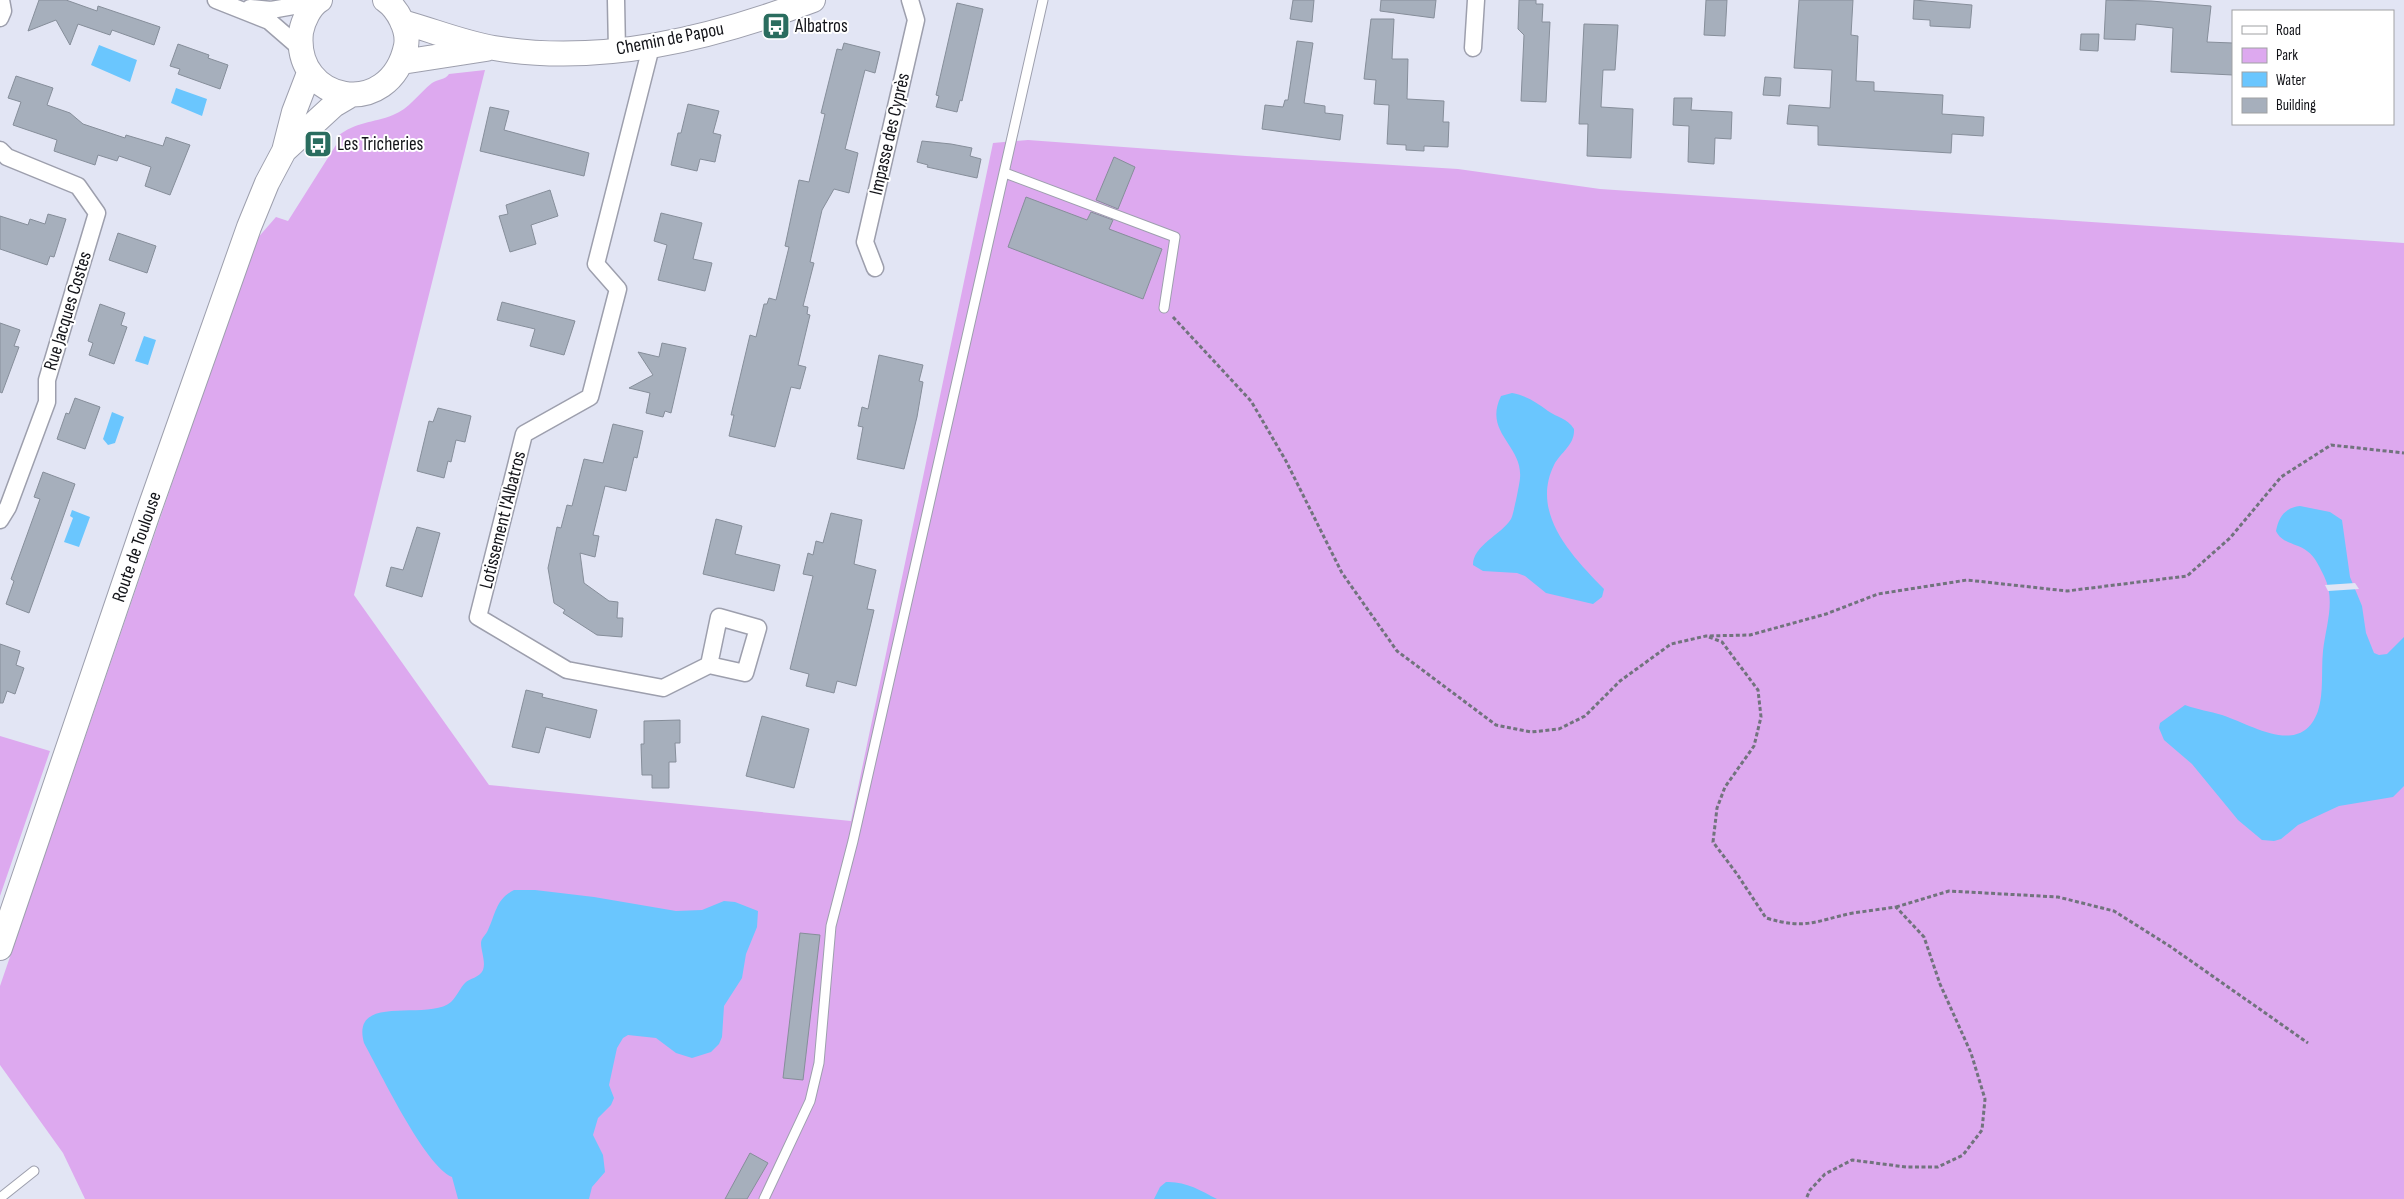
<svg xmlns="http://www.w3.org/2000/svg" width="2404" height="1199" viewBox="0 0 2404 1199" font-family="'Sofia Sans Condensed',sans-serif">
  <rect width="100%" height="100%" fill="#e2e5f4"/>
  <path fill="#dda9ef" d="M485,70L354,595L489,785L851,821L993,143L1028,140L1246,156L1458,169L1600,189L2404,243V1199H85L63,1153L0,1065V986L255,241L276,217L288,221L336,145L338,136C355,122 373,123 393,115C409,109 419,93 432,83C438,79 445,80 449,74Z
    M0,736L50,751L0,896Z"/>
  <path fill="#6ac6fe" d="M99,45L137,60L130,82L91,65Z
    M176,88L207,99L202,116L171,103Z
    M144,336L156,340L148,365L135,361Z
    M1512,393C1527,396 1536,402 1548,411C1558,418 1567,418 1574,429C1575,445 1561,452 1554,465C1530,514 1573,557 1604,589L1602,597L1593,604L1546,593L1525,576L1517,573L1483,571L1473,565C1473,545 1501,535 1511,519C1513,517 1520,482 1520,478C1523,445 1483,433 1501,396Z
    M112,412L124,417L115,443L108,445L103,439Z
    M2300,506L2330,512L2342,520L2350,577L2362,606L2366,633L2374,653L2379,655L2387,654L2404,637V786L2393,797L2339,806L2298,825L2281,839L2274,841L2262,840L2238,820L2192,764L2164,740L2159,728L2160,723L2185,705C2198,710 2210,711 2222,715C2253,725 2301,758 2318,711C2324,693 2321,670 2323,651C2326,625 2336,600 2324,576C2320,568 2315,556 2307,551C2297,543 2282,544 2276,531C2279,516 2285,508 2300,506Z
    M72,510L90,517L79,547L64,542L73,518L70,516Z
    M514,890H535L594,897L676,911L702,910L724,901L735,902L758,911L757,927L746,954L742,978L724,1006L722,1037L719,1044L711,1052L692,1058L676,1053L656,1038L628,1035L623,1038L617,1048L609,1085L614,1098L611,1105L598,1118L593,1135L603,1155L605,1172L592,1187L589,1199H458L452,1177C425,1166 380,1072 364,1043C350,992 428,1022 451,1002C457,996 460,988 465,983C470,978 479,978 483,970C486,962 481,951 481,943C481,938 486,935 488,930C496,913 496,899 514,890Z
    M1166,1182C1185,1181 1200,1190 1217,1199H1154L1160,1187Z"/>
  <path fill="#e2e5f4" d="M2355,583L2359,589L2328,591L2325,585Z"/>
  <path fill="#a6afbc" stroke="#868e9a" d="M39,0H66L97,11L98,6L160,27L154,45L112,30L110,35L78,24L70,45L56,20L28,31Z
    M1293,0H1314L1312,22L1290,19Z
    M1381,0H1436L1434,18L1380,11Z
    M1519,0H1536V4H1543L1542,22H1550L1546,102L1521,101L1524,35L1518,29Z
    M1706,0H1727L1725,36L1704,35Z
    M1799,0H1853L1851,35L1858,36L1856,81L1874,82V91L1943,95L1942,114L1984,117L1983,136L1952,134L1951,153L1883,149L1818,145V126L1787,124L1789,105L1830,108L1832,70L1794,68Z
    M1914,0L1972,5L1970,28L1930,26V20L1913,19Z
    M2106,0L2151,1L2211,6L2207,42L2233,43V75L2171,72L2173,28L2136,24L2135,40L2104,39Z
    M957,3L983,9L962,101L960,100L957,112L936,107L939,96L936,95Z
    M1371,19H1394L1392,59H1408L1407,99L1444,101L1443,122H1449L1448,147L1424,146V151L1406,150V145L1387,144L1389,105L1374,104L1376,80L1364,79Z
    M1584,24L1618,25L1615,70H1603L1601,107L1633,109L1631,158L1587,156L1588,124H1579Z
    M2081,34H2099L2098,51L2080,50Z
    M1297,41L1313,43L1304,103L1325,106V113L1343,115L1340,140L1262,129L1265,105L1283,107L1285,100H1288Z
    M844,43L880,52L875,73L865,70L845,149L858,153L849,193L834,189L822,210L810,262L814,263L803,306L808,307L807,314L810,315L798,365L806,367L800,389L791,387L775,447L729,436L734,415H731L750,335L756,337L764,304H767L769,298L776,300L789,247L785,246L799,180L809,182L825,114L821,113L837,49L842,50Z
    M178,44L209,55L208,58L228,65L220,89L178,74L180,69L170,66Z
    M16,76L53,88L47,105L70,113L83,124L125,138L126,135L163,146L166,137L190,145L170,195L145,186L151,167L119,156L117,161L98,155L95,165L54,151L57,140L13,125L21,102L8,98Z
    M1765,77L1781,78L1780,96L1763,95Z
    M1674,98H1692L1691,110L1732,112L1731,139L1715,138L1714,164L1688,162L1689,126L1673,125Z
    M688,104L719,111L713,133L721,135L715,162L700,159L697,171L671,165L678,133H681Z
    M490,107L509,111L504,130L589,153L584,176L480,151Z
    M922,141L951,144L972,148L970,156L981,159L977,178L927,167L928,165L917,162Z
    M1114,157L1135,167L1118,209L1096,200Z
    M550,190L558,216L531,225L536,244L510,252L499,216L508,214L506,205Z
    M1026,197L1087,220L1091,212L1113,220L1109,229L1162,249L1143,299L1008,247Z
    M661,213L702,223L693,259L712,263L705,291L658,280L667,245L654,241Z
    M48,214L66,219L54,257L50,256L47,265L0,249V216L28,225L30,219L45,224Z
    M118,233L156,246L147,273L109,260Z
    M502,302L575,321L564,355L530,346L535,329L497,320Z
    M100,304L125,313L121,325L127,327L114,364L89,355L93,343L88,341Z
    M0,323L20,330L14,346L19,347L2,393L0,392Z
    M662,343L686,348L671,413L665,411L663,417L646,413L650,393L629,388L653,375L638,352L659,357Z
    M879,355L923,365L919,381L923,382L917,417L904,469L857,459L863,427L858,426L862,407L868,409Z
    M75,398L100,407L85,449L57,439L66,413L69,414Z
    M438,408L471,416L465,442L456,440L451,462L448,461L444,478L417,471L429,421L433,422Z
    M613,424L643,431L637,458L634,457L626,491L605,486L593,535L599,536L595,557L580,553L584,583L609,601L618,602L617,618H623L622,637L597,635L563,613L565,610L554,603L548,568L557,527L561,528L567,505L572,506L584,459L603,463Z
    M43,472L75,484L29,613L6,604L14,581L11,579L40,499L34,497Z
    M831,513L862,520L854,564L876,570L867,609L874,610L856,686L837,681L834,693L806,686L809,674L790,669L813,576L803,574L808,553L813,555L816,541L823,543Z
    M716,519L742,526L735,554L780,565L774,591L703,574Z
    M417,527L440,533L422,597L386,586L391,567L403,570Z
    M0,644L20,651L16,665L24,668L15,694L7,691L3,703H0Z
    M526,690L543,694L542,697L597,710L590,738L546,727L539,753L512,747Z
    M762,716L809,729L794,788L746,776Z
    M680,720V743H675L676,762H669V788H652V775H642L641,744H644V721Z
    M800,933L820,935L803,1080L783,1078Z
    M750,1153L768,1163L747,1199H725Z"/>
  <g fill="none" stroke-linecap="round" stroke-linejoin="round">
    <defs>
      <path id="lane" d="M1005,173L1175,237L1164,308
        M0,1198L34,1171
        M764,1199L810,1101L819,1063L831,926L853,841L1043,0"/>
      <path id="street" d="M216,0L269,21L299,47
        M616,0L617,51
        M250,8L271,10L316,2
        M0,18L3,11L1,0
        M651,47L596,264L618,289L590,397L524,434L478,617L567,670L663,688L709,665L745,673L758,628L719,617L709,665
        M1473,48L1476,0
        M0,150L7,157L78,186L97,213L47,380V402L8,507L0,520
        M875,268L865,242L916,20L910,0"/>
      <path id="secondary" d="M320,0C310,6 303,21 301,32C293,103 390,121 406,46C409,30 398,9 385,0
        M402,22C432,30 463,43 494,48C602,66 713,38 813,0
        M402,62L486,49
        M284,151L334,105L351,95
        M0,948L148,513L249,227L267,183L284,151L294,112L309,73"/>
    </defs>
    <use href="#lane" stroke="#9d9fad" stroke-width="11"/>
    <use href="#street" stroke="#9d9fad" stroke-width="19"/>
    <use href="#secondary" stroke="#9d9fad" stroke-width="26"/>
    <path stroke="#71737d" stroke-width="3" stroke-dasharray="4 2.5" stroke-linecap="butt" d="M1173,317L1251,401L1286,461L1342,573L1397,651L1496,725L1531,732L1559,729L1585,716L1620,681L1671,644L1706,636L1750,635L1826,614L1878,594L1967,580L2067,591L2187,576L2230,538L2281,477L2331,445L2404,453
      M1709,637L1722,642L1758,690L1761,717L1754,746L1725,787L1717,808L1713,842L1737,874L1766,918C1807,930 1814,921 1853,913C1867,911 1882,909 1896,907L1924,937L1940,984L1971,1053L1985,1099L1982,1130L1963,1155L1938,1167H1906L1852,1160L1825,1174L1810,1190L1806,1199
      M1896,907L1949,891L2058,897L2114,911L2171,947L2308,1043"/>
    <use href="#lane" stroke="#fff" stroke-width="9"/>
    <use href="#street" stroke="#fff" stroke-width="16"/>
    <use href="#secondary" stroke="#fff" stroke-width="24"/>
  </g>
  <defs>
    <symbol id="bus-square" viewBox="-11 -11 22 22"><rect x="-9" y="-9" width="18" height="18" rx="4" fill="#2a6d5f" stroke="#fff"/><path d="M-5-6H5V4H4V6H2V4H-2V6H-4V4H-5ZM-3.5-4V0h7V-4ZM-3.5 1.2v1.5H-2V1.2ZM2 1.2v1.5H3.5V1.2Z" fill="#fff"/></symbol>
  </defs>
  <g fill-rule="evenodd">
    <use href="#bus-square" x="760" y="10" width="32" height="32"/>
    <use href="#bus-square" x="302" y="128" width="32" height="32"/>
  </g>
  <g text-anchor="middle" dominant-baseline="central" stroke-width="4" stroke-linejoin="round" paint-order="stroke">
    <g font-size="19" fill="#121318" stroke="#fff" text-anchor="start">
      <text x="795" y="26">Albatros</text>
      <text x="337" y="144">Les Tricheries</text>
    </g>
    <g font-size="19" fill="#121318" stroke="#fff">
      <text transform="translate(670 39) rotate(-11)">Chemin de Papou</text>
      <text transform="translate(890 134) rotate(-77)">Impasse des Cyprès</text>
      <text transform="translate(68 311) rotate(-73)">Rue Jacques Costes</text>
      <text transform="translate(503 520) rotate(-76)">Lotissement l'Albatros</text>
      <text transform="translate(137 547) rotate(-71)">Route de Toulouse</text>
    </g>
  </g>
  <rect x="2232" y="10" width="162" height="115" fill="#ffffff" stroke="#a0a1a3"/>
  <rect x="2242" y="26" width="25" height="8" fill="#ffffff" stroke="#a0a1a3"/>
  <text x="2276" y="35" font-size="15" fill="#121318">Road</text>
  <rect x="2242" y="48" width="25" height="15" fill="#dda9ef" stroke="#a0a1a3"/>
  <text x="2276" y="60" font-size="15" fill="#121318">Park</text>
  <rect x="2242" y="72" width="25" height="15" fill="#6ac6fe" stroke="#a0a1a3"/>
  <text x="2276" y="85" font-size="15" fill="#121318">Water</text>
  <rect x="2242" y="98" width="25" height="15" fill="#a6afbc" stroke="#a0a1a3"/>
  <text x="2276" y="110" font-size="15" fill="#121318">Building</text>
</svg>
